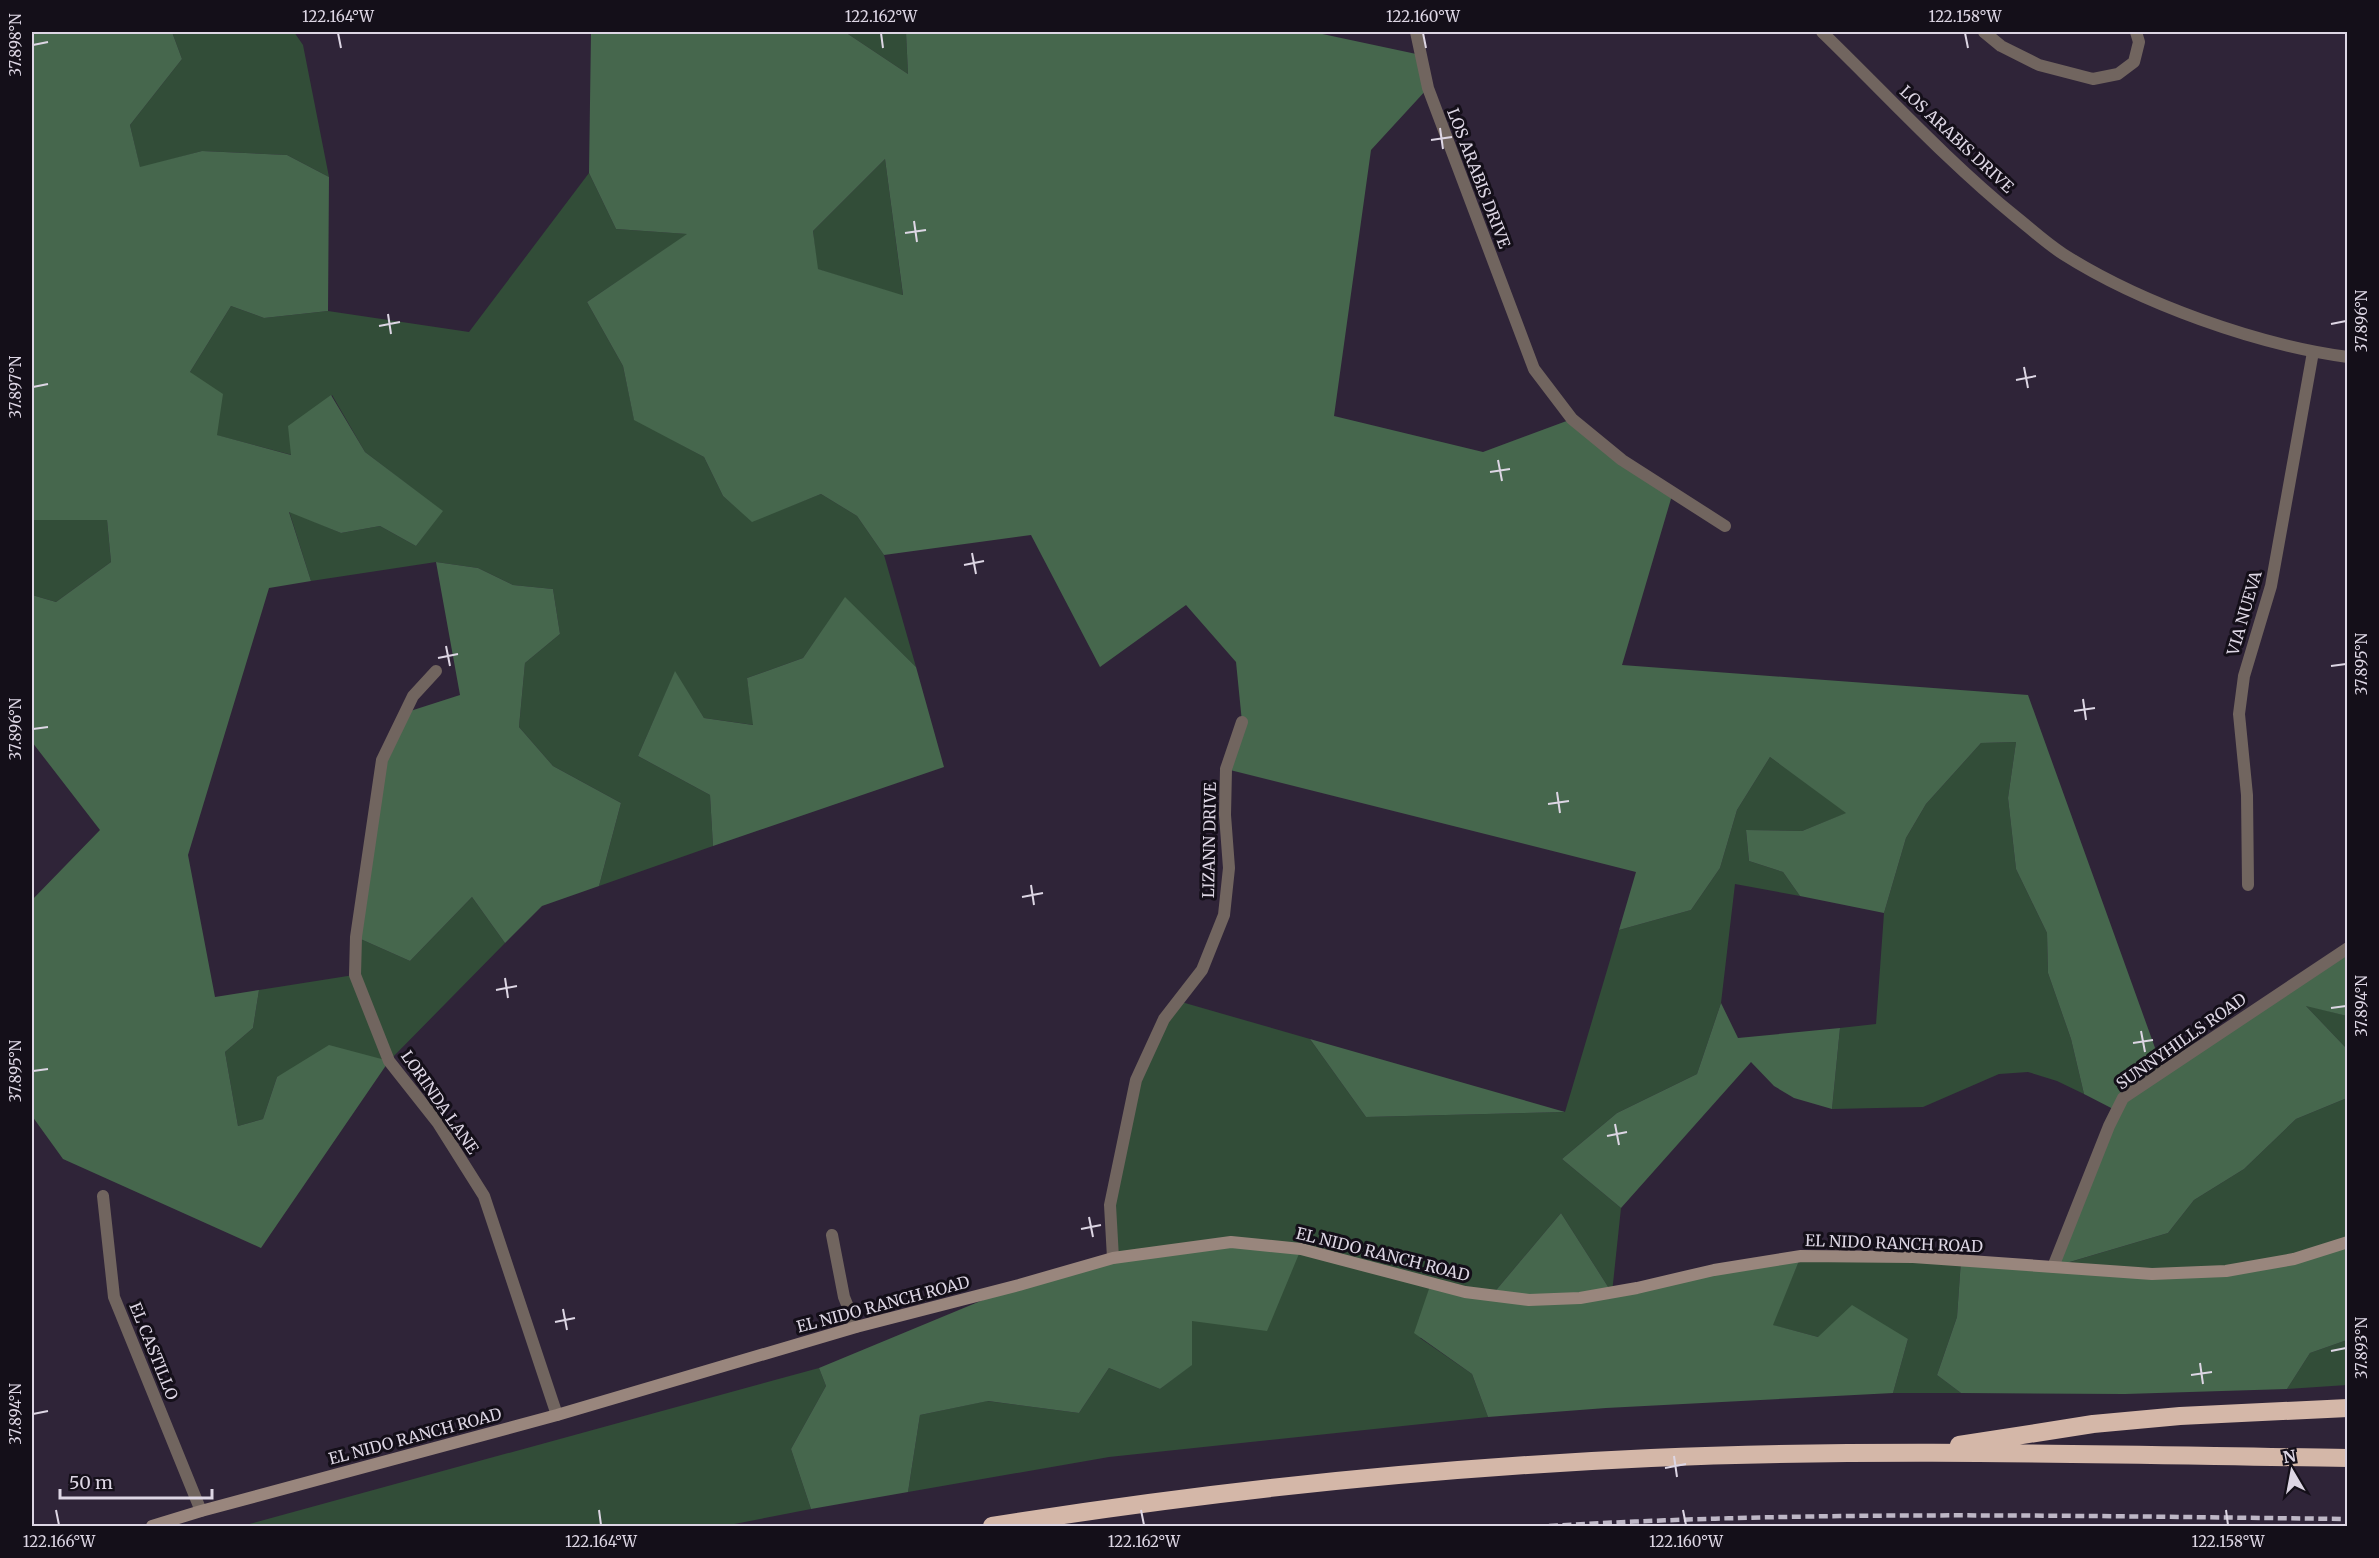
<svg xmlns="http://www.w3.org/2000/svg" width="2379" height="1558" viewBox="0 0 2379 1558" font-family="Merriweather,serif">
  <rect width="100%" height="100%" fill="#2f2438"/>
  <path fill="#324d38" d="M172,32H294L303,45L329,177L287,155L202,151L140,168L130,125L182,59Z
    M845,32H906L908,74Z
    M885,159L903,296L817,269L813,231Z
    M589,173L616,229L688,234L587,302L623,366L634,419L704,457L723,496L752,521L821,494L857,516L884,555L916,667L845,598L803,658L747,678L754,725L704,718L675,672L638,756L710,795L713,846L599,886L621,803L553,766L519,727L525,663L560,634L553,589L513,585L478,568L436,562L311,581L289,511L341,533L380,526L416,546L442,511L365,452L332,395L292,455L216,435L190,372L231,306L264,318L328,311L469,332Z
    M32,520H107L111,562L56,602L32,595Z
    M2016,742L2008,798L2016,869L2047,933L2048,973L2071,1039L2084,1094L2057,1081L2028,1072L1999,1074L1923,1107L1832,1109L1840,1028L1876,1024L1884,913L1906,838L1926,804L1981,743Z
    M1770,757L1847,813L1802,831L1746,830L1749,861L1783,872L1800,896L1735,884L1721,1003L1697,1074L1617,1113L1562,1159L1621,1208L1612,1293L1561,1213L1492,1295L1420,1338L1472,1374L1488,1417L1109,1457L908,1492L920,1415L987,1401L1079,1413L1109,1368L1160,1389L1191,1365L1192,1321L1113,1258L1110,1205L1136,1080L1178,1001L1310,1039L1366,1117L1565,1112L1619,930L1691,910L1720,868L1737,810Z
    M472,897L505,943L389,1061L277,1077L263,1119L238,1126L225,1052L253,1028L259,990L354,975L356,937L410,961Z
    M2305,1005L2347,1016V1049Z
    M2347,1098V1242L2226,1271L2053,1267L2168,1233L2194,1200L2244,1169L2296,1119Z
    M1801,1256L1961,1260L1957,1317L1937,1375L1961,1393H1893L1908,1339L1818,1337L1772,1325Z
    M2347,1340V1385L2287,1389L2310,1353Z
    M819,1368L826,1386L791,1449L811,1509L724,1526H242Z"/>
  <path fill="#46674d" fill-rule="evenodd" d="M32,32H172L182,59L130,125L140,167L202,151L287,155L329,177L328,311L264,318L231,306L190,372L223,394L217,435L291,455L288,426L331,395L365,452L443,511L416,546L380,526L341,533L289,512L311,581L269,588L188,855L215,997L259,990L253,1028L225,1052L238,1126L263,1119L277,1077L329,1045L389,1061L261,1248L63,1159L32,1116V900L100,830L32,742V595L56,602L111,562L107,520H32Z
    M591,32H845L908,74L906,32H1313L1421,55L1428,88L1371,150L1334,416L1483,452L1572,419L1673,492L1622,665L2028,695L2163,1070L2347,948V1016L2306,1006L2347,1049V1098L2296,1119L2244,1169L2194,1200L2168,1233L2056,1266L2226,1271L2347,1242V1340L2310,1353L2287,1389L2125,1394L1961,1393L1937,1375L1957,1317L1961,1260L2053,1267L2117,1111L2084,1094L2071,1039L2048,973L2047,933L2016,869L2008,798L2016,742L1981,743L1926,804L1906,838L1884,913L1800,896L1783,872L1749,861L1746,830L1802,831L1846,813L1770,757L1737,810L1720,868L1691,910L1619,930L1636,872L1226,769L1242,722L1236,662L1186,605L1100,667L1031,535L884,555L857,516L821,494L752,522L723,496L704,457L634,420L623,366L587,302L687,234L616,229L589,173ZM885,159L903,295H902L818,269L813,231Z
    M436,562L478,568L513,585L553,589L560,634L525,663L519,727L553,766L621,803L599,886L542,906L505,943L472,897L410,961L356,937L382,760L404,713L460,695Z
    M845,597L916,667L944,767L713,846L710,795L638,756L675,671L704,718L753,725L747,678L803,658Z
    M1721,1003L1738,1038L1840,1028L1832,1109L1794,1098L1774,1086L1751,1062L1621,1208L1562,1159L1617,1113L1697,1074Z
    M1310,1039L1565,1112L1366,1117Z
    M1561,1213L1612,1293L1801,1256L1773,1325L1818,1337L1852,1305L1908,1339L1893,1393L1606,1408L1488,1417L1472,1374L1414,1333L1431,1283L1492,1295Z
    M1231,1242L1301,1249L1267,1331L1192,1321V1365L1160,1389L1109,1368L1079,1413L988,1401L920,1415L908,1492L811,1509L791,1449L826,1386L819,1368L1019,1285L1113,1258Z"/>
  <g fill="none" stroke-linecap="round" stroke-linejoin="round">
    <path stroke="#71655f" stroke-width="12" d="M1416,32L1428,88L1534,369L1572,419L1622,460L1725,526
      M1822,32C1886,94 1947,161 2016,217C2031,229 2046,243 2063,254C2140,303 2257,345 2348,357
      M1984,32L2001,46L2039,65L2093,79L2118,74L2134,62L2139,42L2136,32
      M436,671L413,696L382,760L356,937L355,975L389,1061L438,1123L484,1196L557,1415
      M2248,885L2247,795L2239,714L2244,676L2271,586L2313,352
      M103,1196L114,1297L201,1511
      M832,1235L844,1297L856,1327
      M1113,1258L1110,1205L1136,1080L1164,1019L1202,970L1224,915L1229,868L1225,815L1226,769L1242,722
      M2053,1267L2109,1126L2123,1098L2348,948"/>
    <path stroke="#99867d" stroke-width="12" d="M152,1526L201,1511L557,1415L856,1327L1019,1285L1113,1258L1231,1242L1301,1249L1465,1292L1529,1300L1580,1298L1637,1288L1714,1270L1801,1256L1913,1257L2152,1274L2226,1271L2294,1259L2348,1242"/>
    <path stroke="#d4b7a8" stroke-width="18" d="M1959,1445L2093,1424L2180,1416L2348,1408
      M992,1526C1210,1491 1430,1468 1651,1458C1883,1448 2115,1455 2348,1458"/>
    <path stroke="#beb7c6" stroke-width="4.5" stroke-dasharray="9 4.5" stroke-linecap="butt" d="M1549,1526C1815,1510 2081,1516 2348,1519"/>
  </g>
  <path fill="none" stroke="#ddd6e4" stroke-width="2" d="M338,33L341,48M881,33L883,48M1423,33L1426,48M1965,33L1968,48M33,45L48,42M1440,128L1443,149M1431,140L1452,137M914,221L917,242M905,233L926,230M388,314L391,334M2331,324L2346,321M379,326L400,322M2024,367L2028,388M2016,380L2036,376M33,387L48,384M1498,460L1502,481M1490,472L1510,469M972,553L976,574M964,565L984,561M446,646L450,666M438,658L458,654M2331,666L2346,664M2083,699L2086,720M2074,711L2095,708M33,729L48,727M1557,792L1560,813M1548,804L1569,801M1031,885L1034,905M1022,897L1043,893M505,978L508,998M496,990L517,986M2331,1008L2346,1006M2141,1031L2145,1052M2133,1043L2153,1040M33,1071L48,1069M1615,1124L1619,1145M1607,1136L1627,1132M1089,1217L1093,1237M1081,1229L1101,1225M563,1309L567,1330M555,1322L575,1318M2331,1351L2346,1348M2200,1363L2203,1384M2191,1375L2212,1372M33,1414L48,1411M1674,1456L1677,1477M1665,1468L1686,1464M56,1510L59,1525M599,1510L601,1525M1141,1510L1144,1525M1683,1510L1686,1525M2226,1510L2228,1525"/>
  <g text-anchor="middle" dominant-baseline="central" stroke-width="6" stroke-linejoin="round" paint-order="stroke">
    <g font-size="16" fill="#ddd6e4" stroke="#140f19">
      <text transform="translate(1957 139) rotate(43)">LOS ARABIS DRIVE</text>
      <text transform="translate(1479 178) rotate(69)">LOS ARABIS DRIVE</text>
      <text transform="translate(2244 613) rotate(-74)">VIA NUEVA</text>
      <text transform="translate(1209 840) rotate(-89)">LIZANN DRIVE</text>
      <text transform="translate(2181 1041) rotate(-35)">SUNNYHILLS ROAD</text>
      <text transform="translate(440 1102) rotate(55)">LORINDA LANE</text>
      <text transform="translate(1894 1243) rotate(2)">EL NIDO RANCH ROAD</text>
      <text transform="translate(1383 1254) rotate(14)">EL NIDO RANCH ROAD</text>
      <text transform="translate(883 1304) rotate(-15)">EL NIDO RANCH ROAD</text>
      <text transform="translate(154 1351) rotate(68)">EL CASTILLO</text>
      <text transform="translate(415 1436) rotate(-15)">EL NIDO RANCH ROAD</text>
    </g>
  </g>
  <rect width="2379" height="1558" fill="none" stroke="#140f19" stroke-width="66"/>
  <g transform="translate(2292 1471) rotate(350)" stroke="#140f19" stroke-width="4.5" paint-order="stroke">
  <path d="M0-4.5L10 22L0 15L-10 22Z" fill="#ddd6e4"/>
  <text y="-9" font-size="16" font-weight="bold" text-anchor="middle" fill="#ddd6e4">N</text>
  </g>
  <path d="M60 1489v9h152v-9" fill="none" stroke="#ddd6e4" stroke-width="3"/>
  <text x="69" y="1489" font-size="18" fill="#ddd6e4" stroke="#140f19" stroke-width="4.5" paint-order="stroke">50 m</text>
  <rect x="33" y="33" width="2313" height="1492" fill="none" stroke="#ddd6e4" stroke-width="2"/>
  <g font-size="15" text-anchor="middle" fill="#ddd6e4">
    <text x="338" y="22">122.164°W</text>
    <text x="881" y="22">122.162°W</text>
    <text x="1423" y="22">122.160°W</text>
    <text x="1965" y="22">122.158°W</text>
    <text transform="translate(16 45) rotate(-90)" y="5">37.898°N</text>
    <text transform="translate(2362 321) rotate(-90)" y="5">37.896°N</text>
    <text transform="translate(16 387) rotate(-90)" y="5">37.897°N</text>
    <text transform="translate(2362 664) rotate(-90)" y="5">37.895°N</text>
    <text transform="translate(16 729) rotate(-90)" y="5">37.896°N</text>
    <text transform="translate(2362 1006) rotate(-90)" y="5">37.894°N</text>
    <text transform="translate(16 1071) rotate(-90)" y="5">37.895°N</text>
    <text transform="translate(2362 1348) rotate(-90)" y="5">37.893°N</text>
    <text transform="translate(16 1414) rotate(-90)" y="5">37.894°N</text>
    <text x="59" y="1547">122.166°W</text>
    <text x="601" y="1547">122.164°W</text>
    <text x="1144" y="1547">122.162°W</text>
    <text x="1686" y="1547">122.160°W</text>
    <text x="2228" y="1547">122.158°W</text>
  </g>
</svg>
